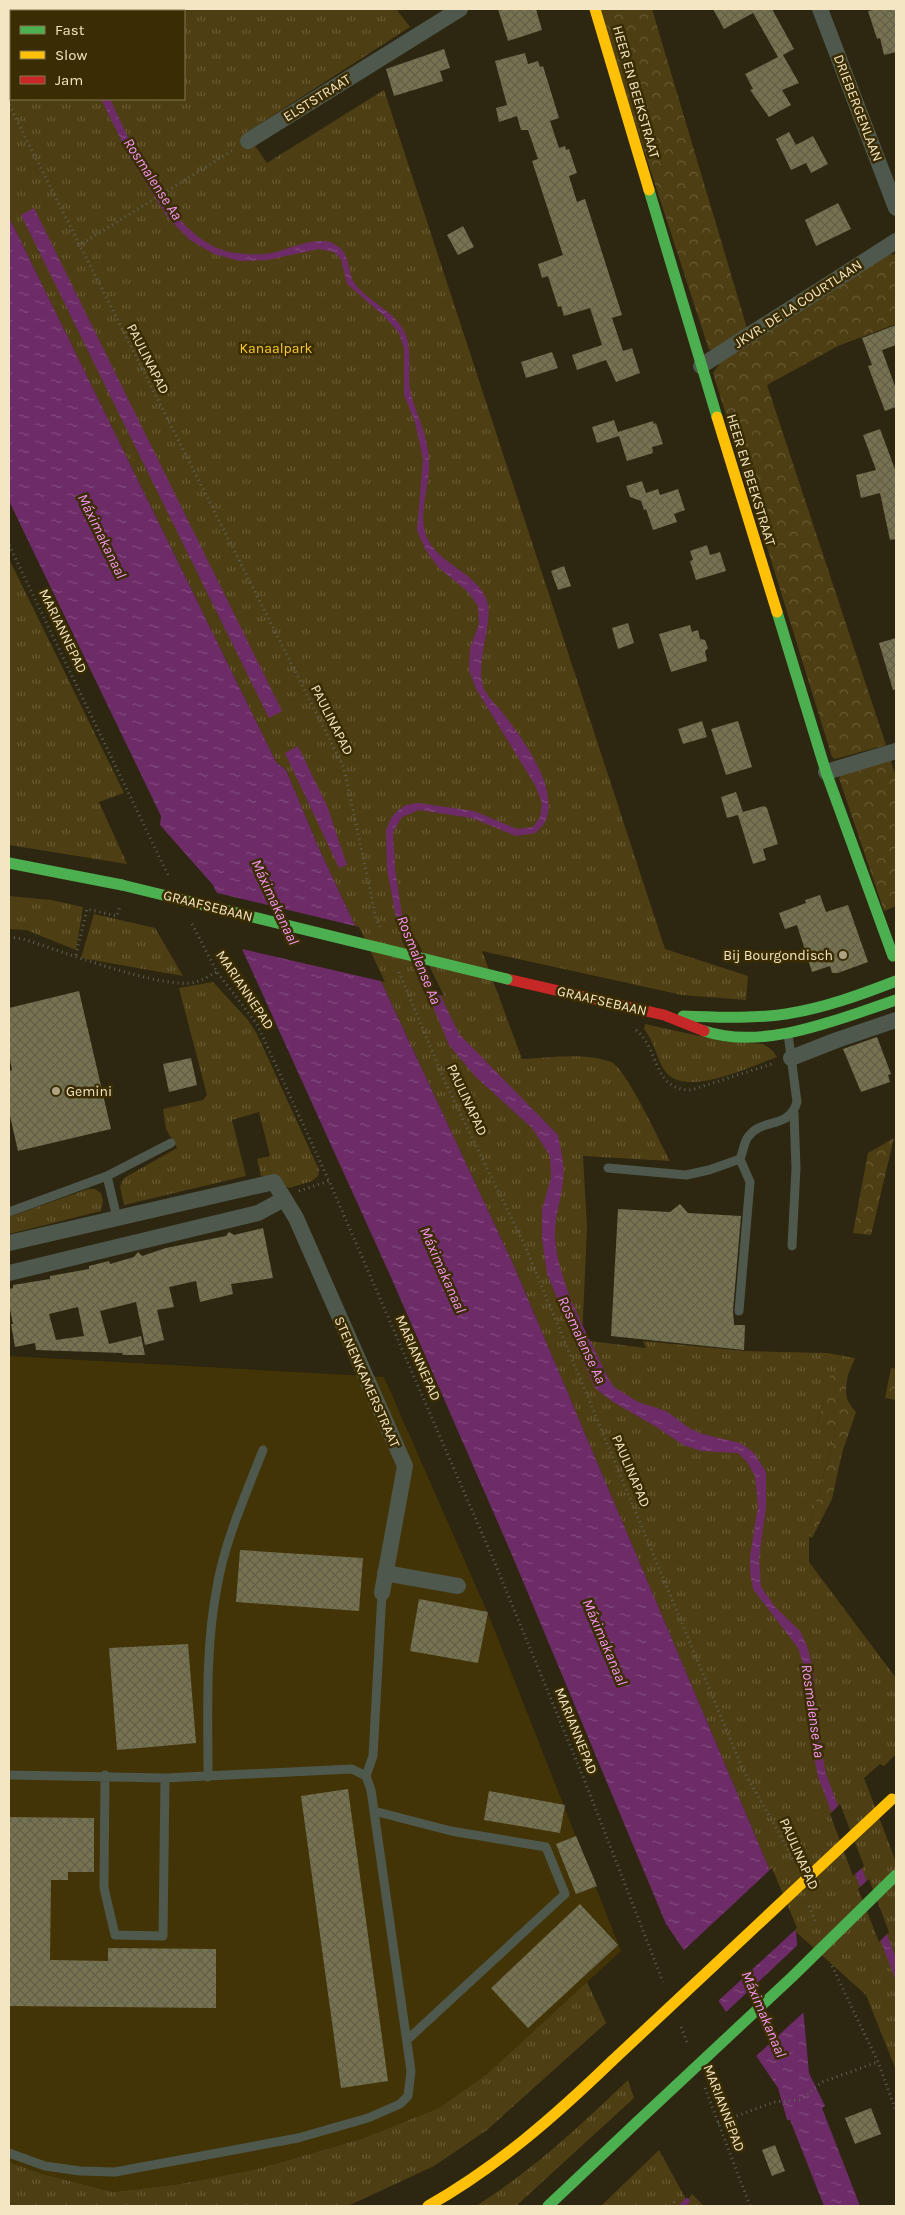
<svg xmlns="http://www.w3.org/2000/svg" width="905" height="2215" viewBox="0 0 905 2215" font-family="Karla,sans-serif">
  <defs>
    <pattern id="grass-tufts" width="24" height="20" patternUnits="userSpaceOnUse" patternTransform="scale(1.25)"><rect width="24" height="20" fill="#4e3e13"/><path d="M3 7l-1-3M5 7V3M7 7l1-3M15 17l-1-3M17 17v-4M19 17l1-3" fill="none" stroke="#685a34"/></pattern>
    <pattern id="forest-crowns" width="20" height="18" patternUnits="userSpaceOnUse" patternTransform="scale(1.25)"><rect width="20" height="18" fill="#4e3e13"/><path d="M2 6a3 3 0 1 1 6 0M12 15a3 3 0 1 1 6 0" fill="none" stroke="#685a34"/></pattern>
    <pattern id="water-ripples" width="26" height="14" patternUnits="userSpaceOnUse" patternTransform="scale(1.25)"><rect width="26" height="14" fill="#6d2b68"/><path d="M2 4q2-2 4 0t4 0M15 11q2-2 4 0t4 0" fill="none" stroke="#824a7c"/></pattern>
    <pattern id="building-cross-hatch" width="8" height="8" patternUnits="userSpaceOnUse" patternTransform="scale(1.25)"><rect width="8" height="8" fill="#767353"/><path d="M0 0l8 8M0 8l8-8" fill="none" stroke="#625e48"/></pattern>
  </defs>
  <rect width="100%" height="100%" fill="#2d2610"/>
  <path fill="#423407" d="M9,1356L384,1377L489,1616L621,1951L487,2074L439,2108L361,2139L257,2169L180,2184L113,2192L42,2174L9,2162Z"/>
  <path fill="url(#grass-tufts)" fill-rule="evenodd" d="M9,9H396L410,27L246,133L267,163L384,90L665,949L748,976L746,1000L682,995L482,951L522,1059C550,1058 584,1052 611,1062C627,1069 660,1143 670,1161L583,1156L587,1227L582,1340L646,1348L643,1341L744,1351L827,1353L855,1358L848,1375L831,1373L817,1424L836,1429L809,1527V1562L896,1678V1754L884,1766L880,1764L864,1778L896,1862V2070L866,1995L796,1932L514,1266L317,844L286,770L276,762L9,217ZM11,11H184V99H11Z
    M9,559L124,793L99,802L127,864L9,845Z
    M9,896L51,900L83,907L76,950L26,930L9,929Z
    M94,914L155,928L183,976L81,958Z
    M213,982L248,1020L257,1034L319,1170L318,1176L312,1181L289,1188L270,1176H261L257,1159L270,1156L259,1112L232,1120L246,1176L124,1205L120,1186L124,1178L177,1148L166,1129L163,1109L203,1100L207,1095L179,988Z
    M645,1024L722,1041L763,1044L772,1050L777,1057C751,1066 685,1099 665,1071C656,1058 655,1042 644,1029Z
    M88,1189H95L101,1193L103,1201L101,1211L9,1234V1217Z
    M587,1982L606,2023L487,2130L434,2166L348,2206H9V2162L42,2174L113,2192L180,2184L257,2169L361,2139L439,2108L487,2074Z
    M628,2080L634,2098L516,2206H476C533,2170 580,2126 628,2080Z
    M659,2150L687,2201L692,2194L704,2206H601Z"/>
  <path fill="url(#forest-crowns)" d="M598,9H652L747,328L714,349L709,350Z
    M891,254L896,255V324L838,346L767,385L886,745L835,759L832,757L713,373L720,363L885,256Z
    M890,759L896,776V906L884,911L839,778L842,773Z
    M894,1138L871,1235L853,1233L868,1153Z
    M891,1368L896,1369V1400L885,1398Z
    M831,1372L848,1375C845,1392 844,1399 856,1412L842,1453L832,1499L812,1538L809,1536V1527L836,1429L817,1425Z"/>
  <path fill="url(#water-ripples)" d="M101,99H110C132,146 167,226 217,248C231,254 249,255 265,254C287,252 321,230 340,248C351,258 347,273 355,284C369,302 393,310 404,331C414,351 406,374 411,394C417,416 428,436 429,460C431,487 413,522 432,546C447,567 478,575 487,601C494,622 474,664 484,689C488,697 496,705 502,712C522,738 556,783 547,817C546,823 540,828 536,833L516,836L472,818L419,810L402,817L393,832L395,869L402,915L459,1034L558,1135C561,1151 565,1165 563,1181C561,1200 554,1219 555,1238C558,1284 589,1336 608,1378L614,1387L638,1402L666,1411L689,1428L702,1434L740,1443L754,1453L766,1472V1507L759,1558L761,1587L776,1608L800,1631L807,1646L813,1669L818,1733L826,1774L896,1958V1981L818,1777L810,1734L805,1670L798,1648L753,1589L750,1573V1557L758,1506L755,1476L747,1462L738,1453L701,1451L683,1445L658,1428L613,1402L595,1388L547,1274L542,1239V1210L551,1178L550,1156L532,1128L476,1077L449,1045L396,917L387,869L386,830L391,818L397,811L406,805L418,803L474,811L517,829L533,827L540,817L542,803L535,785L476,689L469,670L470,648L479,624L478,606L468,592L438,567L425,549L417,530L423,459L415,422L404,395V349L399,333L384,316L347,284L341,259L334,252L319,249L267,260L240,261L214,254L190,240L168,218L127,152Z
    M34,208L282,711L269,718L21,215Z
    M9,217L276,762L286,770L317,844L514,1266L796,1932L809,2073L825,2106L822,2108L860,2206H824L790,2120H787L778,2088L666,1924L512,1555L390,1275L213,885L160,825L161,816L9,501Z
    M298,746L327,806L347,865L339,868L285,753Z"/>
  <path fill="#2d2610" d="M213,892L359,927L385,982L238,948Z
    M401,937L417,941L444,996L424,992Z
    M840,1804L864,1866L853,1876L830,1814Z
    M772,1868L797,1928L716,2003L682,1952Z
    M869,1879L889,1932L879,1942L858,1889Z
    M800,1943L806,2010L754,2058L724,2014Z"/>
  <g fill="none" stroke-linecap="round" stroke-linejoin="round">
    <path stroke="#6d2b68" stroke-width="5.5" d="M682,2206L687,2201"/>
  </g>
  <path fill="url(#building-cross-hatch)" fill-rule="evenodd" d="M498,9H536L542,30L508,41Z
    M713,9H772L794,49L783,55L799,83L782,90L791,105L769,117L750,90L753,89L745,74L778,57L753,13L724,29Z
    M876,9H896V52L884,55L880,38L877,39L868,11Z
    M444,49L450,68L440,71L443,81L394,96L386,69Z
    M525,53L528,64L538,61L540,67L543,66L559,118L550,121L559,148L565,146L566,150L569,149L577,173L569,176L577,202L585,199L622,315L612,318L623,351L632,348L640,373L616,382L606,360L577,370L572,355L602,345L590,308L564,316L561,306L558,307L548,276L542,278L538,264L563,255L532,161L538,159L528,130H521L517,116L499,122L496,108L507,105L495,61Z
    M789,132L796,145L813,136L828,164L811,173L806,163L791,170L776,139Z
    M838,203L851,229L816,246L805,220Z
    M463,226L474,247L458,255L447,235Z
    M896,325V345L882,350L896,389V407L885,411L868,366L872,365L862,338Z
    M552,352L558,368L526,378L521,362Z
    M614,420L618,432L653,421L654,424L656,423L663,444L652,447L653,453L627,461L619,436L597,443L592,427Z
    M880,429L896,472V539L890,540L880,493L861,498L856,475L876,470L863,435Z
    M642,481L646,493L658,489L660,495L678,489L685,510L674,514L677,522L653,530L646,509L644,510L641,501L630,497L626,486Z
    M707,545L710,555L720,552L726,571L696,580L690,561L693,560L690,551Z
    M564,566L571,586L558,590L551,571Z
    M628,623L634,643L618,649L612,628Z
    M690,625L692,632L698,630L700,639L705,640L708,648L705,651L707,661L671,672L659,634Z
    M896,638V689L893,690L879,643Z
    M702,721L707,737L683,744L678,729Z
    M738,721L752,767L726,775L711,729Z
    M736,792L743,812L764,806L767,808L778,844L763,849L766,860L753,864L738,815L727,818L721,797Z
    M820,895L826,912L848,905L868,962L838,973H832L830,966L812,972L797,925L785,929L779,913L806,903L805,900Z
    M79,991L111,1129L18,1151L9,1112V1071L12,1070L9,1055V1008Z
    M877,1037L891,1074L888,1075L890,1082L861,1092L843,1049Z
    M191,1058L197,1085L169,1092L163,1064Z
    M680,1204L688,1213L741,1216L733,1310L734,1325H745L744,1350L611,1336L618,1209L670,1212Z
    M263,1228L273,1278L231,1284L233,1294L200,1302L196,1281L169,1287L174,1307L157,1310L164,1340L145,1345L136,1302L100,1311L109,1344L141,1336L145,1355H123L122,1353L36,1350L35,1343L15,1347L11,1324H13L9,1305V1289L13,1288V1285L50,1279V1276L89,1269V1266L109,1261L110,1264L134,1257L138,1252L142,1256L166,1248L226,1236L229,1232L234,1235ZM78,1307L84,1336L48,1341L56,1340L49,1314Z
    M240,1550L363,1558L359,1611L236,1602Z
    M419,1599L488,1612L478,1663L410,1651Z
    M188,1644L196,1743L117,1750L109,1648Z
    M348,1789L388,2081L341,2088L301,1796Z
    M489,1791L565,1805L560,1833L484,1820Z
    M9,1817L94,1818V1872H68V1880H51L50,1960L108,1961V1948L216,1949V2008L9,2006Z
    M576,1836L597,1886L576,1894L556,1844Z
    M580,1904L618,1945L528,2028L491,1988Z
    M871,2108L881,2134L855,2144L845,2118Z
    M775,2145L785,2171L772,2176L762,2150Z"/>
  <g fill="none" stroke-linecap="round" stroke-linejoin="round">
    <path stroke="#5d6154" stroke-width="3" stroke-dasharray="1 4" stroke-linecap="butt" d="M9,105L344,768L376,918L380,927
      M78,246L235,149
      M9,545L168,875
      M192,924L217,972L257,1024L329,1181L494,1561L584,1779L663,1982
      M9,937L23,939C59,950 165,991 196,982C203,980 210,975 217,972
      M76,955L87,909L117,916L120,906
      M399,972L446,1084L525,1246L743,1770L787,1847L793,1862
      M636,1030C660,1049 652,1090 691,1090L775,1063
      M299,1191L329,1181
      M809,1906L816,1923
      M832,1966L878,2062L896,2111
      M681,2027L688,2045
      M705,2088L750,2206
      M718,2123L774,2102L801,2100L822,2082L878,2062
      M670,2206L675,2201"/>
    <path stroke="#4e584c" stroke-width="9" d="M608,1168L686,1175L709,1170L740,1159C743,1152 744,1142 748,1137C762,1117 789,1130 797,1102L788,1034
      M107,1176L117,1218
      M9,1212L107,1176L171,1143
      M792,1246L796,1168L794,1113
      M739,1311L750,1182L740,1159
      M9,1775L165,1778L352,1769L366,1776L371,1790L411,2071L408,2096L400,2104L368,2118L298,2138L115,2172L80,2171L45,2166L9,2153
      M105,1775L104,1888L115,1935L163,1936L165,1778
      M366,1776L373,1756L382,1593
      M208,1777C208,1713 205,1649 217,1587C225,1540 246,1494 263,1450
      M374,1811L451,1831L546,1847L565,1894L407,2040"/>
    <path stroke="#4e584c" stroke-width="16" d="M820,9L896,208
      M248,141L460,9
      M701,366L896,241
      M826,772L896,751
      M791,1058L837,1040L896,1020
      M9,1243L274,1182L296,1218L405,1466L382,1593
      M9,1273L258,1213L284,1199
      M385,1573L458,1586"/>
    <path stroke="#4caf50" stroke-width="11" d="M649,190L717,417
      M777,612L826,772L893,956
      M9,863L122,885
      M683,1016C717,1017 752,1019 786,1014C824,1008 860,995 896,981
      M704,1031C765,1051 838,1019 896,1000
      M548,2206L637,2122"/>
    <path stroke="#ffc107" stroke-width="11" d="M595,9L649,190
      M717,417L777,612
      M428,2206C497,2167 555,2116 612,2061"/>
    <path stroke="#c62828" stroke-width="11" d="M507,979L664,1015L704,1031"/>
    <path stroke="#4caf50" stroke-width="11" d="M122,885L507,979
      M637,2122L792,1977L896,1875"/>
    <path stroke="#ffc107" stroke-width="11" d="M612,2061L892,1799"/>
  </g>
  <g fill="#afa384" stroke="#3a2c03" stroke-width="2">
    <circle cx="843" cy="955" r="5"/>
    <circle cx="56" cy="1091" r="5"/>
  </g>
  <g text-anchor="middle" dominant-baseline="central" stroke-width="5" stroke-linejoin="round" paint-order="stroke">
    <g font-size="14" fill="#f5e6c3" stroke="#3a2c03">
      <text transform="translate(636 92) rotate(74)">HEER EN BEEKSTRAAT</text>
      <text transform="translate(317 98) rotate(-32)">ELSTSTRAAT</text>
      <text transform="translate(858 108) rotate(69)">DRIEBERGENLAAN</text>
      <text transform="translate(798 304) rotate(-33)">JKVR. DE LA COURTLAAN</text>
      <text transform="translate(148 359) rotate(63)">PAULINAPAD</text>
      <text transform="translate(751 480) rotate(73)">HEER EN BEEKSTRAAT</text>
      <text transform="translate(63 631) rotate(64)">MARIANNEPAD</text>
      <text transform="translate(332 720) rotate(63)">PAULINAPAD</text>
      <text transform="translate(208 906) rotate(14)">GRAAFSEBAAN</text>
      <text transform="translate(245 990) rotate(56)">MARIANNEPAD</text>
      <text transform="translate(602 1001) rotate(13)">GRAAFSEBAAN</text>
      <text transform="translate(467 1100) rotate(65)">PAULINAPAD</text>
      <text transform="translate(418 1358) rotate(66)">MARIANNEPAD</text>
      <text transform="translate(367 1382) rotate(66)">STENENKAMERSTRAAT</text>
      <text transform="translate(631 1471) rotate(67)">PAULINAPAD</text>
      <text transform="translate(576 1731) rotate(68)">MARIANNEPAD</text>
      <text transform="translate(799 1854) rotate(66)">PAULINAPAD</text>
      <text transform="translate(724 2108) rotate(69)">MARIANNEPAD</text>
    </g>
    <g font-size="14" fill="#fecb32" stroke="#3a2c03">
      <text x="276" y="348">Kanaalpark</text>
    </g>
    <g font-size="14" fill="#f5e6c3" stroke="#3a2c03" text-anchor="end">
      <text x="833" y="955">Bij Bourgondisch</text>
      <text x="66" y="1091" text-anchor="start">Gemini</text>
    </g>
    <g font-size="15" font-style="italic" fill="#f895f2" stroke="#3a2c03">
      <text transform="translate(153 179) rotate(57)">Rosmalense Aa</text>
      <text transform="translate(102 536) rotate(64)">Máximakanaal</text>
      <text transform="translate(275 902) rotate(65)">Máximakanaal</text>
      <text transform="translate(419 960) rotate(68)">Rosmalense Aa</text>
      <text transform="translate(443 1270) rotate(66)">Máximakanaal</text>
      <text transform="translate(582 1340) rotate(65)">Rosmalense Aa</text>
      <text transform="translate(605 1642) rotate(67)">Máximakanaal</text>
      <text transform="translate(813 1711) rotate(82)">Rosmalense Aa</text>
      <text transform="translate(764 2014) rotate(67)">Máximakanaal</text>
    </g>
  </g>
  <rect width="905" height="2215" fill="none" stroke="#f5e6c3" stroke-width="20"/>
  <rect x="10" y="10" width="175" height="90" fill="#3a2c03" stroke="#857650"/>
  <rect x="20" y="26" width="25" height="8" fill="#4caf50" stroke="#857650"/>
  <text x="55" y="35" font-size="15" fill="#f5e6c3">Fast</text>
  <rect x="20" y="51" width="25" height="8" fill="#ffc107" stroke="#857650"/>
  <text x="55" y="60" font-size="15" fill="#f5e6c3">Slow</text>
  <rect x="20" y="76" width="25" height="8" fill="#c62828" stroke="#857650"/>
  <text x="55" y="85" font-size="15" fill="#f5e6c3">Jam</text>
</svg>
